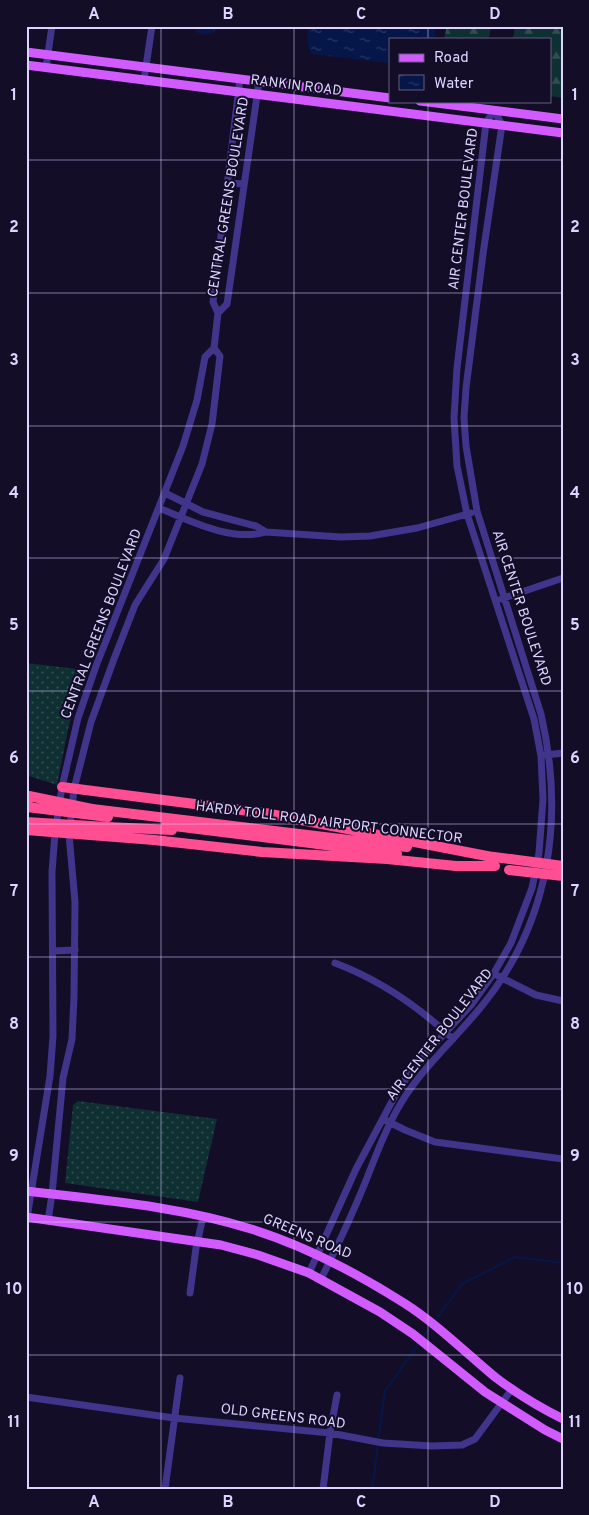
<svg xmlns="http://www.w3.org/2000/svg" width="589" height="1515" viewBox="0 0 589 1515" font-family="Overpass,sans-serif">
  <defs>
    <pattern id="grass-dots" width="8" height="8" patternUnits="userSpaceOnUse" patternTransform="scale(1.25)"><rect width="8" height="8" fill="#0f3032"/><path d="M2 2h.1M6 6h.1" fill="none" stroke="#324d51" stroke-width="1.8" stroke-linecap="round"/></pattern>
    <pattern id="forest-firs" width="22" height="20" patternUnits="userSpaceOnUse" patternTransform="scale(1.25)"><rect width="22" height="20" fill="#0f3032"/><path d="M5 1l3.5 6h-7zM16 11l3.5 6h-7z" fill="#324d51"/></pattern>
    <pattern id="water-ripples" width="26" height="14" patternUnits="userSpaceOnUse" patternTransform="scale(1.25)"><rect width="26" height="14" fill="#051748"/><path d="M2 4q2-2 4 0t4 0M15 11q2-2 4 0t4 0" fill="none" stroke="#293863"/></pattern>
  </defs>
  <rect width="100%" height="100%" fill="#140d28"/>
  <path fill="url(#grass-dots)" d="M26,663L86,670L69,725L57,785L26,775Z
    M78,1101L217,1119L198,1202L65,1183L73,1105Z"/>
  <path fill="url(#forest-firs)" d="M447,26H491L489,39H444Z
    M515,26H563V98L550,96V39H513Z"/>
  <path fill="url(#water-ripples)" d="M195,26H217C214,35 207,36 198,33Z
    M309,26H435V39H390V63L312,54L310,52L307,39Z"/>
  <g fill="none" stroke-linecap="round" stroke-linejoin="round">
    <path stroke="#051748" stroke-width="2" d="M434,1322L462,1284L515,1257L563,1263
      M422,1338L431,1326
      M378,1441L385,1391L420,1342
      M372,1489L378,1445"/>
    <path stroke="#40348b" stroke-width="7" d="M46,67L52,26
      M144,80L152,26
      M228,183L244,184
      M218,313L227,304L259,82
      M165,493L203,512L256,526L266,532
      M159,508C191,521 231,542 266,532L341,537L370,536L417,528L471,513
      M501,599L563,578
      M546,755L563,753
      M53,951L75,950
      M335,963C380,980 418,1006 453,1039
      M498,976L536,995L563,1001
      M387,1121L405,1130L435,1142L563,1159
      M27,1218L50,1076L53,1036L52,872L55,833L62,787L78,718L96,666L183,446L197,400L205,357L214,348L218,313L213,302L240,79
      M48,1221L52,1194L63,1078L72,1039L74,997L75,902L69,834L74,789L91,722L114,659L135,605L164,559L202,464L212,424L220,356L214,348
      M309,1273L356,1169L397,1092L417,1063L472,1004L494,973L511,943L532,888L539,853L543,799L541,756L534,719L467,514L457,466L454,418L457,368L486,123L494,110
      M321,1279C337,1247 352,1215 365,1183C376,1155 386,1128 401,1103C422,1068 455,1039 481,1007C550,923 565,818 541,714L477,511L466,446L464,418L466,388L483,254L502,125L494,110
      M190,1293L196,1248L203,1217
      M26,1397L174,1418L330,1433L383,1443L432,1446L462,1445L475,1439L512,1389
      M165,1489L180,1378
      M323,1489L330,1433L337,1395"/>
    <path stroke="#d25bff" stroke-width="9" d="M26,52L390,98
      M26,65L563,133
      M420,101L563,119
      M26,1191C101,1200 178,1206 251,1229C306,1246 355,1272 404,1303C437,1324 465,1352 495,1377C516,1393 539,1407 563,1419
      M26,1217L221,1245L258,1255L309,1273L380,1312L413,1334L485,1392L545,1430L563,1439"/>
    <path stroke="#ff4f92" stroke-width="10" d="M62,787L265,813L492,857
      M26,801H28
      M92,809L407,847
      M166,825L397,854
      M107,827L172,830
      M26,830L154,840L262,852L387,859L456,866H495
      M486,856L510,859"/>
    <path stroke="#ff4f92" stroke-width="10" d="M29,796L92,809
      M27,807L108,817
      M26,822L107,827
      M510,859L563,866
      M509,870L563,876"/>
  </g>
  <path fill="none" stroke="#ddd4ff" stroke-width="1" stroke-opacity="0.55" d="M161,26V1489M294,26V1489M428,26V39M428,101V1489M26,160H563M26,293H563M26,426H563M26,558H563M26,691H563M26,824H563M26,957H563M26,1089H563M26,1222H563M26,1355H563"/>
  <g text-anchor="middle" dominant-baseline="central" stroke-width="4" stroke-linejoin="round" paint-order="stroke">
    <g font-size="14" fill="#ddd4ff" stroke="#140d28">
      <text transform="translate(296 86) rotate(7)">RANKIN ROAD</text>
      <text transform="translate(229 197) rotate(-81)">CENTRAL GREENS BOULEVARD</text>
      <text transform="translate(464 209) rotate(-83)">AIR CENTER BOULEVARD</text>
      <text transform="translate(521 608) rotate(72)">AIR CENTER BOULEVARD</text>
      <text transform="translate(102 624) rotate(-69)">CENTRAL GREENS BOULEVARD</text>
      <text transform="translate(329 823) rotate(7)">HARDY TOLL ROAD AIRPORT CONNECTOR</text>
      <text transform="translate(440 1035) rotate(-52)">AIR CENTER BOULEVARD</text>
      <text transform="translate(307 1237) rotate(23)">GREENS ROAD</text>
      <text transform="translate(283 1417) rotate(7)">OLD GREENS ROAD</text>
    </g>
  </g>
  <rect width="589" height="1515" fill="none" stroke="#140d28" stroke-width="55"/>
  <rect x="389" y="38" width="162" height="65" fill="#140d28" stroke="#645d7e"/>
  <rect x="399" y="54" width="25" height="8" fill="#d25bff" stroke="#645d7e"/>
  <text x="434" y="62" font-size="15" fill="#ddd4ff">Road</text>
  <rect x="399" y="75" width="25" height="15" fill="url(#water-ripples)" stroke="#645d7e"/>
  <text x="434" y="88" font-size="15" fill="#ddd4ff">Water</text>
  <rect x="28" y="28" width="534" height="1460" fill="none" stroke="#ddd4ff" stroke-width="2"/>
  <g font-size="16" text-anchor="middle" font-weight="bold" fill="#ddd4ff">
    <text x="94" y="19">A</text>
    <text x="228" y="19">B</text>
    <text x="361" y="19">C</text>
    <text x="495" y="19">D</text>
    <text x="14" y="100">1</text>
    <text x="575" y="100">1</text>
    <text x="14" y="232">2</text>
    <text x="575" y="232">2</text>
    <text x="14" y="365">3</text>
    <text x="575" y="365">3</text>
    <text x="14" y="498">4</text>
    <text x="575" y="498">4</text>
    <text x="14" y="630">5</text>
    <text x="575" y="630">5</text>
    <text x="14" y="763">6</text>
    <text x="575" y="763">6</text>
    <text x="14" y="896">7</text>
    <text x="575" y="896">7</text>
    <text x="14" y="1029">8</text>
    <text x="575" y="1029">8</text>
    <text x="14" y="1161">9</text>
    <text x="575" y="1161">9</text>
    <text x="14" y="1294">10</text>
    <text x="575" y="1294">10</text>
    <text x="14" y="1427">11</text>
    <text x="575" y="1427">11</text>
    <text x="94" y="1507">A</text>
    <text x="228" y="1507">B</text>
    <text x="361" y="1507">C</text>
    <text x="495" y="1507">D</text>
  </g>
</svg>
